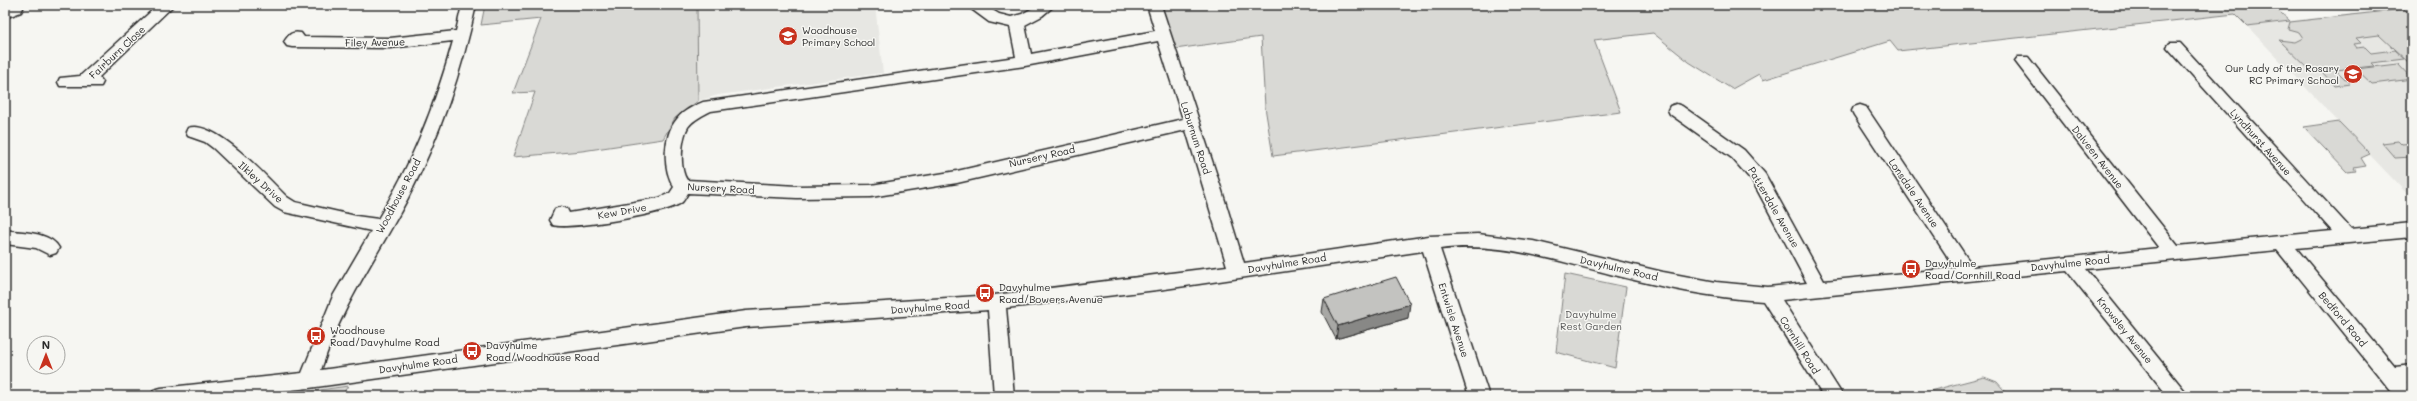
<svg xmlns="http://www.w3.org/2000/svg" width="2417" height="401" viewBox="0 0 2417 401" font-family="Mali,sans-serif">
  <rect width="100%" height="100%" fill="#f6f6f2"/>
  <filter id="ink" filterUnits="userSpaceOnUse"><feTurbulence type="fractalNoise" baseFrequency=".025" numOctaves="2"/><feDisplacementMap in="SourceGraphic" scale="8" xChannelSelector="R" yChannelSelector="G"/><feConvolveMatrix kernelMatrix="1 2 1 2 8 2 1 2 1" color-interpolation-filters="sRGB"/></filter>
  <g filter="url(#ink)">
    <path fill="#e7e7e3" d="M697,5H875L883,73L718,95L698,101Z
      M2404,8L2412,15V199L2247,26Z"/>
    <path fill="#d9d9d5" stroke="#828280" d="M485,5H697L698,101L675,118L663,139L582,151L513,157L535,92L513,93L541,19L481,25Z
      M1161,5H2272L2290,21L2247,26L2235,14L1898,51L1890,41L1763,80L1759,74L1732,89L1689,62L1653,33L1594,40L1621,112L1273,156L1265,107L1261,37L1175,49Z
      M2404,9L2412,17V62L2409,63L2379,35L2356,38L2361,43L2353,44L2356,48L2365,47L2371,53L2394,50L2404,59L2371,63L2374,66L2336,70L2350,84L2335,86L2321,71L2312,72L2279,40L2295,42L2303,38L2299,32L2288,29L2290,22Z
      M2398,64L2412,79L2372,84L2356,69Z
      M2339,122L2370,154L2361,158L2366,166L2354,168L2356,171L2347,172L2304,127Z
      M2398,141L2401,144L2412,143V157L2395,158L2382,143Z
      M1565,274L1626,287L1615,368L1556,352Z
      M1984,377L1997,382L2009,396H1920L1922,393Z
      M348,386L341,396H277Z"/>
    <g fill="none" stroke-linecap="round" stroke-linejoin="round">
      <defs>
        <path id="minor" d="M10,5H22L23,8L21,12L5,18V7Z
          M158,5H174L99,77L103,82L101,86H60L58,82L60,78L80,76Z
          M462,5H476C462,71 440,136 408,198C377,257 342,304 321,370L746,311L994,295L1227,266L1186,130L957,183L871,197L797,198L688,193C686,196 684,201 681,203C666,214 570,230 553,225L550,220L555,209L561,207L567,209L569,213L659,198L670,193L674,187C662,169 663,135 677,119C684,110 694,106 703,102L1016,57L1010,27L989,22L966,5H984L999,14L1011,17L1022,14L1038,5H1055L1042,16L1025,25L1031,54L1155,31L1147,5H1161L1222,191L1244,263L1429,236L1478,234L1533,241L1663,272L1716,282L1768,287L1807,283L1753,182L1732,158L1670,114L1668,110L1670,106L1676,104L1682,106L1744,150L1765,174L1824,281L1955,268L1854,115L1852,111L1854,107L1860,105L1866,107L1973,267L2159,248L2018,65L2015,61L2018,57H2028L2178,246L2332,231L2167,47L2170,43H2180L2351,229L2412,223V237L2296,248L2395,367L2412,365V381L2407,382L2412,388V396H2395L2277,250L2086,269L2189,396H2168L2067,271L1782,300L1843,396H1823L1763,301C1711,298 1661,287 1610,274C1555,260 1497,241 1440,249L1489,396H1469L1423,251L1165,289L1006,308L1014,396H994L988,310L746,327L309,388L237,396H151L154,390L161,388L302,373L333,296L371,231L284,212L275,207L213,148L205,142L188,136L186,132L188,128C216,119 268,179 287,197L295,202L356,216L378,219C412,164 436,103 453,41L390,48L292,47L287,46L284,42C289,34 292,31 301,33L304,37L390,38L456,31ZM1158,41L1183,119L957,171L871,185L797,186L687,180C679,169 681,139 688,127C693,120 703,115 711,111L1025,66Z
          M5,230C21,233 50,231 59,248L56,253L50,255L36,248L5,244Z"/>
      </defs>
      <use href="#minor" stroke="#2b2b2b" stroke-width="3"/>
      <use href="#minor" fill="#f6f6f2" fill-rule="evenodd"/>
    </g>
    <path fill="#a8a8a5" stroke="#2b2b2b" d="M1324,299L1408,318L1336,339L1322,312Z"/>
    <path fill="#888886" stroke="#2b2b2b" d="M1410,304L1408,318L1336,339L1338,326Z"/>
    <path fill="#c3c3c0" stroke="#2b2b2b" d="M1396,277L1410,304L1338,326L1324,299Z"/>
  </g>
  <defs>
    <symbol id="school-disc" viewBox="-11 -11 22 22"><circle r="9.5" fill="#c8321e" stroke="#f6f6f2"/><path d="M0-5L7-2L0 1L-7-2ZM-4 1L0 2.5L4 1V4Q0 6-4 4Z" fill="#fff"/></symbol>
    <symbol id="bus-disc" viewBox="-11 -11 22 22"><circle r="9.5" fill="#c8321e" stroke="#f6f6f2"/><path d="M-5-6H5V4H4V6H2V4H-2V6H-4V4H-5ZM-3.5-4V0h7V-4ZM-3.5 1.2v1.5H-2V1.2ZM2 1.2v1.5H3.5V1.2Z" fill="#fff"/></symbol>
  </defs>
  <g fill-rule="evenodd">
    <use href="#school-disc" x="777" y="25" width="22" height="22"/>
    <use href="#school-disc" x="2342" y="63" width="22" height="22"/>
    <use href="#bus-disc" x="1900" y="258" width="22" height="22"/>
    <use href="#bus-disc" x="974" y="282" width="22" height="22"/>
    <use href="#bus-disc" x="305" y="325" width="22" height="22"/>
    <use href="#bus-disc" x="461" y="340" width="22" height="22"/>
  </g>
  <g text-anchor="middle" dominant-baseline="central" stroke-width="3" stroke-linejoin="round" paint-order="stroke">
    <g font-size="10" fill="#2b2b2b" stroke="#f6f6f2" text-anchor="start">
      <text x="802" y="30">Woodhouse<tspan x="802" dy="12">Primary School</tspan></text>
      <text x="2339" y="68" text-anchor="end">Our Lady of the Rosary<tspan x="2339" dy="12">RC Primary School</tspan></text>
      <text x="1925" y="263">Davyhulme<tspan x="1925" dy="12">Road/Cornhill Road</tspan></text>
      <text x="999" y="287">Davyhulme<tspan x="999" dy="12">Road/Bowers Avenue</tspan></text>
      <text x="330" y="330">Woodhouse<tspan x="330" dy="12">Road/Davyhulme Road</tspan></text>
      <text x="486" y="345">Davyhulme<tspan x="486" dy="12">Road/Woodhouse Road</tspan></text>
    </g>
    <g font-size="10" fill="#2b2b2b" stroke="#f6f6f2">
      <text transform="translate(375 42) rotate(-1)">Filey Avenue</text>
      <text transform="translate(117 52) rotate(-43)">Fairburn Close</text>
      <text transform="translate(1196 138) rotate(72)">Laburnum Road</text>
      <text transform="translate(2261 142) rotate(48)">Lyndhurst Avenue</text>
      <text transform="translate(1042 156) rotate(-13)">Nursery Road</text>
      <text transform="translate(2098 157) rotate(52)">Dalveen Avenue</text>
      <text transform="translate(261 182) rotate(42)">Ilkley Drive</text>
      <text transform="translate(721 188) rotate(3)">Nursery Road</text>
      <text transform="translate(1914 193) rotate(56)">Lonsdale Avenue</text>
      <text transform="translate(398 196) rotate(-62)">Woodhouse Road</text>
      <text transform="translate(1774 207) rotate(60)">Patterdale Avenue</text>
      <text transform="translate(622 211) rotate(-10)">Kew Drive</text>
      <text transform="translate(1287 263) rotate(-9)">Davyhulme Road</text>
      <text transform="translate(2070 263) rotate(-6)">Davyhulme Road</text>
      <text transform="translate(1619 268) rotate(13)">Davyhulme Road</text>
      <text transform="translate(930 307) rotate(-4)">Davyhulme Road</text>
      <text transform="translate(2343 319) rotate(50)">Bedford Road</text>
      <text transform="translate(1454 320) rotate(72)">Entwisle Avenue</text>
      <text transform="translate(2125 330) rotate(51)">Knowsley Avenue</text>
      <text transform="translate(1800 345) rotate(58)">Cornhill Road</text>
      <text transform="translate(418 364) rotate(-8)">Davyhulme Road</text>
    </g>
    <g font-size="10" fill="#565656" stroke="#f6f6f2">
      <text x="1591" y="314">Davyhulme<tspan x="1591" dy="12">Rest Garden</tspan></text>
    </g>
  </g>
  <rect width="2417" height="401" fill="none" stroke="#f6f6f2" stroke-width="20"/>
  <rect x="10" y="10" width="2397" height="381" fill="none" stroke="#2b2b2b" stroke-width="1.5" filter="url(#ink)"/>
  <g transform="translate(46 355)"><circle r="19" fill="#f6f6f2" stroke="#a5a5a2"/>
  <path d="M0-3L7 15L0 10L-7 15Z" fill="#c8321e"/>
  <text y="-6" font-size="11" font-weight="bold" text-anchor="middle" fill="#2b2b2b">N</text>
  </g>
</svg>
